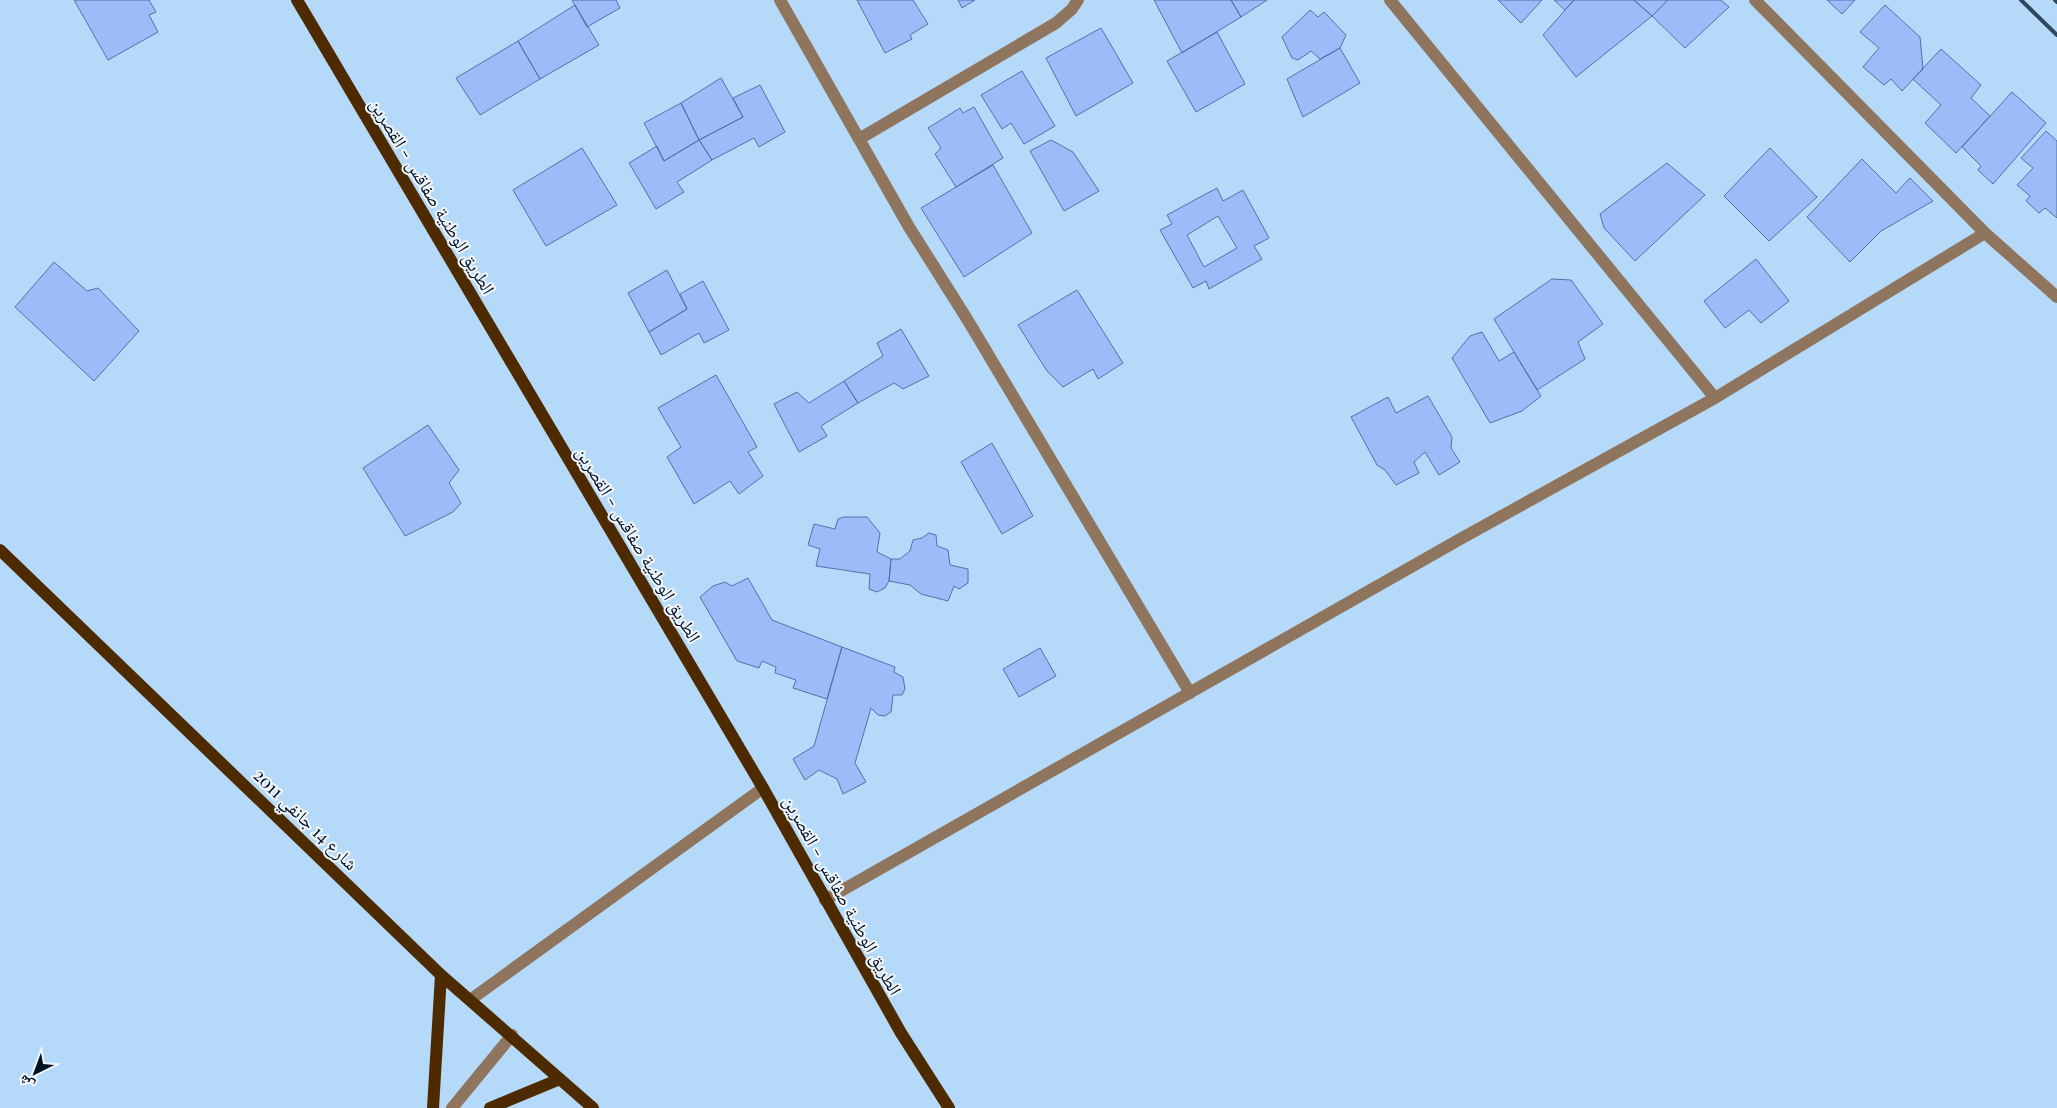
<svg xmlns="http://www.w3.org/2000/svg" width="2057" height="1108" viewBox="0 0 2057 1108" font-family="'Playfair Display','Noto Naskh Arabic',serif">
  <rect width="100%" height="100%" fill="#b5d9f8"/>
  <path fill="#9cbbf9" stroke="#5570a9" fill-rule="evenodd" d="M74,0H149L156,12L149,15L158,32L108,60Z
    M572,0H616L620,8L587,27Z
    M857,0H913L928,24L910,35L912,39L885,53Z
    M958,0H975L962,8Z
    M1154,0H1231L1241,17L1182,53Z
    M1231,0H1267L1241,17Z
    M1498,0H1542L1521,23Z
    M1554,0H1574L1565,10Z
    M1574,0H1634L1652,16L1576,77L1543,35Z
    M1634,0H1668L1652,16Z
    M1668,0H1721L1729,7L1685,48L1652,16Z
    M1827,0H1855L1842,14Z
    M575,5L599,45L540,79L518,41Z
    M1885,5L1920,37L1923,69L1902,91L1891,79L1884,85L1863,67L1879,48L1860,32Z
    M1310,10L1318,17L1324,12L1346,35L1340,48L1320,59L1311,51L1298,60L1292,58L1282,37Z
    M1101,28L1133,83L1076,116L1046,58Z
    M1217,32L1245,84L1196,112L1167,61Z
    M518,41L540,79L480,115L456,78Z
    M1340,48L1360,83L1303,117L1287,79Z
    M1941,49L1981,85L1971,98L1990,116L1956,153L1925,123L1941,105L1913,79Z
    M1022,71L1055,126L1024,144L1011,123L1002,129L981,95Z
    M721,78L743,117L699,140L681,103Z
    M760,85L785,132L759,147L754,138L712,160L699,140L743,117L733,98Z
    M2012,92L2046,123L1993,184L1978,170L1981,166L1962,147Z
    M681,103L699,140L664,161L644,123Z
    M974,107L1003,158L956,187L935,154L941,148L928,128L960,108L963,113Z
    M2046,131L2057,141V218L2045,208L2039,213L2026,201L2030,196L2017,185L2033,168L2021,158Z
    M699,140L712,160L677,182L684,192L656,209L629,163L657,146L664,161Z
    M1051,140L1073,152L1099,191L1064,211L1030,151Z
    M582,148L617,205L546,246L513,190Z
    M1770,148L1817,197L1769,241L1724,196Z
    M1862,159L1896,193L1910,178L1933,201L1881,231L1850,262L1807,217Z
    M1667,163L1705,195L1635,261L1604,228L1600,214Z
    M993,165L1032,233L964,277L921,208Z
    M1217,188L1223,201L1243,190L1269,238L1254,246L1262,259L1209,289L1206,281L1193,288L1160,230L1172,224L1167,215ZM1218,216L1237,248L1204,267L1187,235Z
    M1756,259L1789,301L1761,323L1749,310L1725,328L1704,301Z
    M54,262L87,291L98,288L139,331L94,381L15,307Z
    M667,270L687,309L649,332L628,293Z
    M1552,279L1571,280L1603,324L1578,342L1585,359L1537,390L1494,319Z
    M703,281L729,330L704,343L699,333L661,355L649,332L687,309L680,294Z
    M1077,290L1123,363L1098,379L1093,369L1063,387L1047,371L1018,325Z
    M901,329L929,376L903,389L894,383L858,403L844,381L883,356L877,343Z
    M1482,332L1499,361L1514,352L1541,396L1522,411L1490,423L1452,358L1470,336Z
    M716,375L757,447L748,452L763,476L739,494L730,481L694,504L667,457L681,447L658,408Z
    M844,381L858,403L821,426L827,436L799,452L774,404L797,392L809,403Z
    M1428,396L1452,437L1451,448L1460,462L1439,475L1425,452L1414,462L1419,473L1396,485L1385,470L1377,465L1351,417L1388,397L1396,413Z
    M428,425L459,470L449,483L461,503L453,512L405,536L363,468Z
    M992,443L1033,516L1002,534L961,462Z
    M844,517H867L880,533L877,552L891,559L889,581L885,588L877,592L869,589L870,574L816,566L820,549L808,545L814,524L835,529L838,519Z
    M929,533L936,535L937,546L948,550L950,565L968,569V583L959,589L954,586L948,601L921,594L910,585L889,581L891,559H900L910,551L913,540L922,538Z
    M748,578L772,620L842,647L827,699L793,688L796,680L775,673L776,667L762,661L759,668L737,661L700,597L713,586L725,582L732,586Z
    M842,647L895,667L894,672L903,677L905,689L902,695H893L891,712L885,716L878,715L871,708L855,763L866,782L843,794L837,779L819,770L805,780L793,759L814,746Z
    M1040,648L1056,676L1019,697L1003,669Z"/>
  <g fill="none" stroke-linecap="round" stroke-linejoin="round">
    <path stroke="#8f755d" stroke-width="12" d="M780,0L909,227L967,319L1190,693
      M1390,0L1715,398
      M1755,0L1985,233L2057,297
      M859,139L1056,23L1072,9L1078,0
      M825,900L1462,538L1715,398L1985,233
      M470,1000L763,788
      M452,1108L512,1035"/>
    <path stroke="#4d2a00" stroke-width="12" d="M297,0L763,788L901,1033L949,1108
      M0,550L441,975L593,1108
      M433,1108L441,975
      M490,1108L560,1079"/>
    <path stroke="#30475c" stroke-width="4" d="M2021,0L2057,35
      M2055,0L2057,2"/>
  </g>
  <g text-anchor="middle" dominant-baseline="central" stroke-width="4" stroke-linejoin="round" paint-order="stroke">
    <g font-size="18" fill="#001123" stroke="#f0f6fb">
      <text transform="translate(433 196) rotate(59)">الطريق الوطنية صفاقس - القصرين</text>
      <text transform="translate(639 544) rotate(59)">الطريق الوطنية صفاقس - القصرين</text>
      <text transform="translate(306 819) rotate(44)">شارع 14 جانفي 2011</text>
      <text transform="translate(843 895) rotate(61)">الطريق الوطنية صفاقس - القصرين</text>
    </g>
  </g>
  <g transform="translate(35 1073) rotate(222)" stroke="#f0f6fb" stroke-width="4" paint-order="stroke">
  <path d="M0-4L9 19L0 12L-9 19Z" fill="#001123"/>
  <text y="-8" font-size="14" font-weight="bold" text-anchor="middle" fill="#001123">ش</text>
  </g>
</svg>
